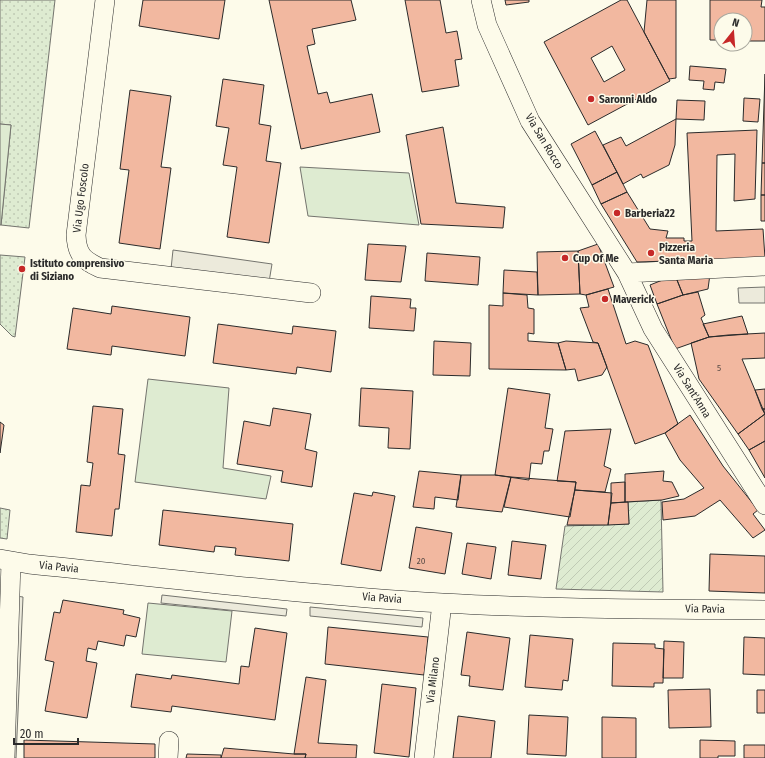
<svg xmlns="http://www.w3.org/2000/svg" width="765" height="758" viewBox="0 0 765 758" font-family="'Fira Sans Condensed',sans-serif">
  <defs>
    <pattern id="grass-dots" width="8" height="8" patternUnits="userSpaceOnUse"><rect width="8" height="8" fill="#deebd1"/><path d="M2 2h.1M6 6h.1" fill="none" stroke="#bfcab4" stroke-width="1.8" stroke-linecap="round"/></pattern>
    <pattern id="garden-furrows" width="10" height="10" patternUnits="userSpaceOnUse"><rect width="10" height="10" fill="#deebd1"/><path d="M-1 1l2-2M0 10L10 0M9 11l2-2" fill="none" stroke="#bfcab4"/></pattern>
  </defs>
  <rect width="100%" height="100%" fill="#fdfbea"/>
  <path fill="url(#grass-dots)" stroke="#74746e" d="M0,0H55L29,228L1,225L11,125L0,124Z
    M0,255L25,257L15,337L12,336L0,324Z
    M0,508L10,510L7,539L0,538Z"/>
  <path fill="#deebd1" stroke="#74746e" d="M0,124L11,125L1,225H0Z
    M300,167L409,173L419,225L308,216Z
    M148,379L229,388L223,468L271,476L266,499L135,482Z
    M148,603L232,611L226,662L142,654Z"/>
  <path fill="url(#garden-furrows)" stroke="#74746e" d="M661,500L663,592L556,589L565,526L629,524L628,502Z"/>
  <path fill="#eceadb" stroke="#74746e" d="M173,250L272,264L269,282L171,269Z
    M765,287V303H739L738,288Z
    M162,595L287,609L286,616L161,603Z
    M16,596L23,597L16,758H10Z
    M310,607L423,618L422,627L310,616Z"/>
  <path fill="#f2b8a0" stroke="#2b2b2b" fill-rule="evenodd" d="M143,0H225L219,39L139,26Z
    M269,0H351L356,20L312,29L315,44L307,46L318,94L327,92L330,103L372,94L380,132L301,149Z
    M405,0H440L446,33L457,31L462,59L455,60L459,86L422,92Z
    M505,0H529V2L506,5Z
    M621,0H627L670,81L588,125L544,42ZM612,46L625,70L604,82L591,58Z
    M647,0H676V78L669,79L644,32Z
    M710,0H762L761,7H765V41H745V20H721V40H710Z
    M690,66L726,69L724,83L715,82L714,90L703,89L704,81L689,80Z
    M765,74V163H762Z
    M223,79L264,85L259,124L271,126L266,161L281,163L269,243L227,237L237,167L223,165L229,128L216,126Z
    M130,90L171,96L161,167L171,168L160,249L119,243L129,170L120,169Z
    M744,98L760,99L758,122L743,121Z
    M677,100L705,101L704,120L676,119Z
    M676,119L675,145L669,165L643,178L641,174L623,184L603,145L621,137L626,146Z
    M443,127L456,203L505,207L503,228L421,224L406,135Z
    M757,130L755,199L734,201L735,154L717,155L716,231L763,229L765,258L637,262L601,204L627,192L650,229L668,231L666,238H684V241H692L687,133Z
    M595,131L617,172L592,185L571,144Z
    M762,163H765V195H761Z
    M617,172L627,192L601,204L592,185Z
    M761,195H765V221H761Z
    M368,244L406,246L401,282L365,280Z
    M598,244L614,287L586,295L580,294L578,251Z
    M578,251L580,294L538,295L537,252Z
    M427,253L480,257L478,285L425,281Z
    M504,270L537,272L538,295L503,293Z
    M710,274L708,289L683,295L675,275Z
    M675,275L683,295L657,304L650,285Z
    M608,289L626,344L635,341L648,345L678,424L665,433L635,444L598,343L593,342L580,308L589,307L586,295Z
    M698,292L705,315L701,318L709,337L675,349L657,304L683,295Z
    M503,293L527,295L528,308L534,309V334L528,333V341L558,343L566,370L489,369V305L503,306Z
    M371,296L411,299L410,308H416L414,331L369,328Z
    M112,306L190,317L185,356L112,346L111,355L67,349L73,308L111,314Z
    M742,316L748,334L709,337L703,324Z
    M218,324L292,334L293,326L336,331L331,372L297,367L296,374L213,363Z
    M765,333V358L742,359L765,414L738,434L699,379L691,343L709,337L728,335Z
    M434,341L471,343L470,376L433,375Z
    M566,341L598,343L607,367L602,375L578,381L575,369L566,370L558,343Z
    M361,388L413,391L410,449L388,448L389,428L359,426Z
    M508,388L550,394L545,428L553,429L549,451H544L542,464L531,463L529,480L495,475Z
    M765,389V409H762L755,390Z
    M93,406L123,409L118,454L125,455L119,509H115L112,536L76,532L81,485L90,486L93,463L87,462Z
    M273,408L311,414L305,449L317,452L312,487L281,482L283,471L237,464L244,421L270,426Z
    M762,409H765V441L749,450L738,434L765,414Z
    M690,415L723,466L758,510L753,514L765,530L753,538L720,500L695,516L663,520L662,502L684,499L704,488L680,460L665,433Z
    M0,422L4,425L0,453Z
    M611,429L604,466L611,469L605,492L575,490L576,482L557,481L565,431Z
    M765,441V478L749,450Z
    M419,471L461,475L458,500L435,497L434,509L413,507Z
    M664,471L663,481L672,482L679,496L662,500L625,502V474Z
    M461,475H495L511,477L502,512L456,507Z
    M511,477L576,482L570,517L504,507Z
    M625,482V502L611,503V483Z
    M575,490L612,493L608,525H567Z
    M373,492L395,496L381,571L341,564L354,493L372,496Z
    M628,502L629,524L608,525L611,503Z
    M163,510L293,524L289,561L235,555L236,548L215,546L214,552L159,545Z
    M416,527L452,533L445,574L409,568Z
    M512,541L546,545L541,579L508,575Z
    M467,543L496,547L491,579L462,574Z
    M710,554L765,556V593L709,591Z
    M63,600L124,610L123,614L140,618L136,637L126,635L124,646L98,641L96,650L88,648L86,661L97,663L87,718L45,711L54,662L45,660L54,612L60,613Z
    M328,627L428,637L424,675L325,664Z
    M255,628L287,633L275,720L172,706L171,712L131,707L136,674L171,679L172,675L239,684L241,666L249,667Z
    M467,632L510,638L503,690L469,686L470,676L461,675Z
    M530,635L573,639L568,681L563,680L562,690L525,687Z
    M744,637L765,638V675L743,674Z
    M664,641L684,642L683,678H663Z
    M613,643L655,644V648L664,649L663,683H654V687L612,686Z
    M306,677L326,680L318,743L357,745L356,758H305L306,754H294Z
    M382,684L416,688L409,757L374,753Z
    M710,689L711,727L669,728L668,690Z
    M757,690H765V713H757Z
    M529,715L568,717L566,756L527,754Z
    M458,716L495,721L491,758H453Z
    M602,717L636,718V758H602Z
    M24,740L155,744V758H24Z
    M700,740L735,741V756H718V758H700Z
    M744,745H765V758H744Z
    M224,748L294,754H306L305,758H221Z
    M187,754L221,755V758H186Z"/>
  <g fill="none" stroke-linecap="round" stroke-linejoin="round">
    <defs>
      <path id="minor" d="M105,0L76,235C77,255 83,260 100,268L311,293
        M481,0L487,25L530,121L627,273L653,329L765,505
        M627,273L765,266
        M0,559L29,564C166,578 304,595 442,603C550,609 657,609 765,610
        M5,758L11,561
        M168,758L169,741
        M424,758L442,603"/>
    </defs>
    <use href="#minor" stroke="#2b2b2b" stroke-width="20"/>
    <use href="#minor" stroke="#fdfbea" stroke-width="19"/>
  </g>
  <g fill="#c62828" stroke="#fdfbea" stroke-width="1.5">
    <circle cx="591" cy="99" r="4"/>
    <circle cx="617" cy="213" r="4"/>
    <circle cx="651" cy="253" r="4"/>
    <circle cx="565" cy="258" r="4"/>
    <circle cx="22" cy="269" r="4"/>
    <circle cx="605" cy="299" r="4"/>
  </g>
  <g text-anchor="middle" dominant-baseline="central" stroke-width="3" stroke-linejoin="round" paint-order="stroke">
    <g font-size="9" fill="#5d4e48">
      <text x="719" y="368">5</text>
      <text x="421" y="561">20</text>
    </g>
    <g font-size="11" font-weight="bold" fill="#2b2b2b" stroke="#fdfbea" text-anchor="start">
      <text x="599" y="99">Saronni Aldo</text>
      <text x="625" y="213">Barberia22</text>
      <text x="659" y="247">Pizzeria<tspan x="659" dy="13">Santa Maria</tspan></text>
      <text x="573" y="258">Cup Of Me</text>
      <text x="30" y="263">Istituto comprensivo<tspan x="30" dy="13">di Siziano</tspan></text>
      <text x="613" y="299">Maverick</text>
    </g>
    <g font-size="11" fill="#2b2b2b" stroke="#fdfbea">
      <text transform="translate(544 141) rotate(59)">Via San Rocco</text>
      <text transform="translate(81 198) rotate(-83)">Via Ugo Foscolo</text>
      <text transform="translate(692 391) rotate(58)">Via Sant'Anna</text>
      <text transform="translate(59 567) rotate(6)">Via Pavia</text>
      <text transform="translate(382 598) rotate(4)">Via Pavia</text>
      <text transform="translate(705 609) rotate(1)">Via Pavia</text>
      <text transform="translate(433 680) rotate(-83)">Via Milano</text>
    </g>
  </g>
  <g transform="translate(733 32) rotate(17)"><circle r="19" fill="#fdfbea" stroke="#a9a89e"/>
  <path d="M0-3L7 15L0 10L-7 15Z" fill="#c62828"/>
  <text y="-6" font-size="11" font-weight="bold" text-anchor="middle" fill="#2b2b2b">N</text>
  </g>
  <path d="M14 738v6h64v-6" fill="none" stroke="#2b2b2b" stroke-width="2"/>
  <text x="20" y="738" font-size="12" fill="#2b2b2b" stroke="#fdfbea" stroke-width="3" paint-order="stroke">20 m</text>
</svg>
